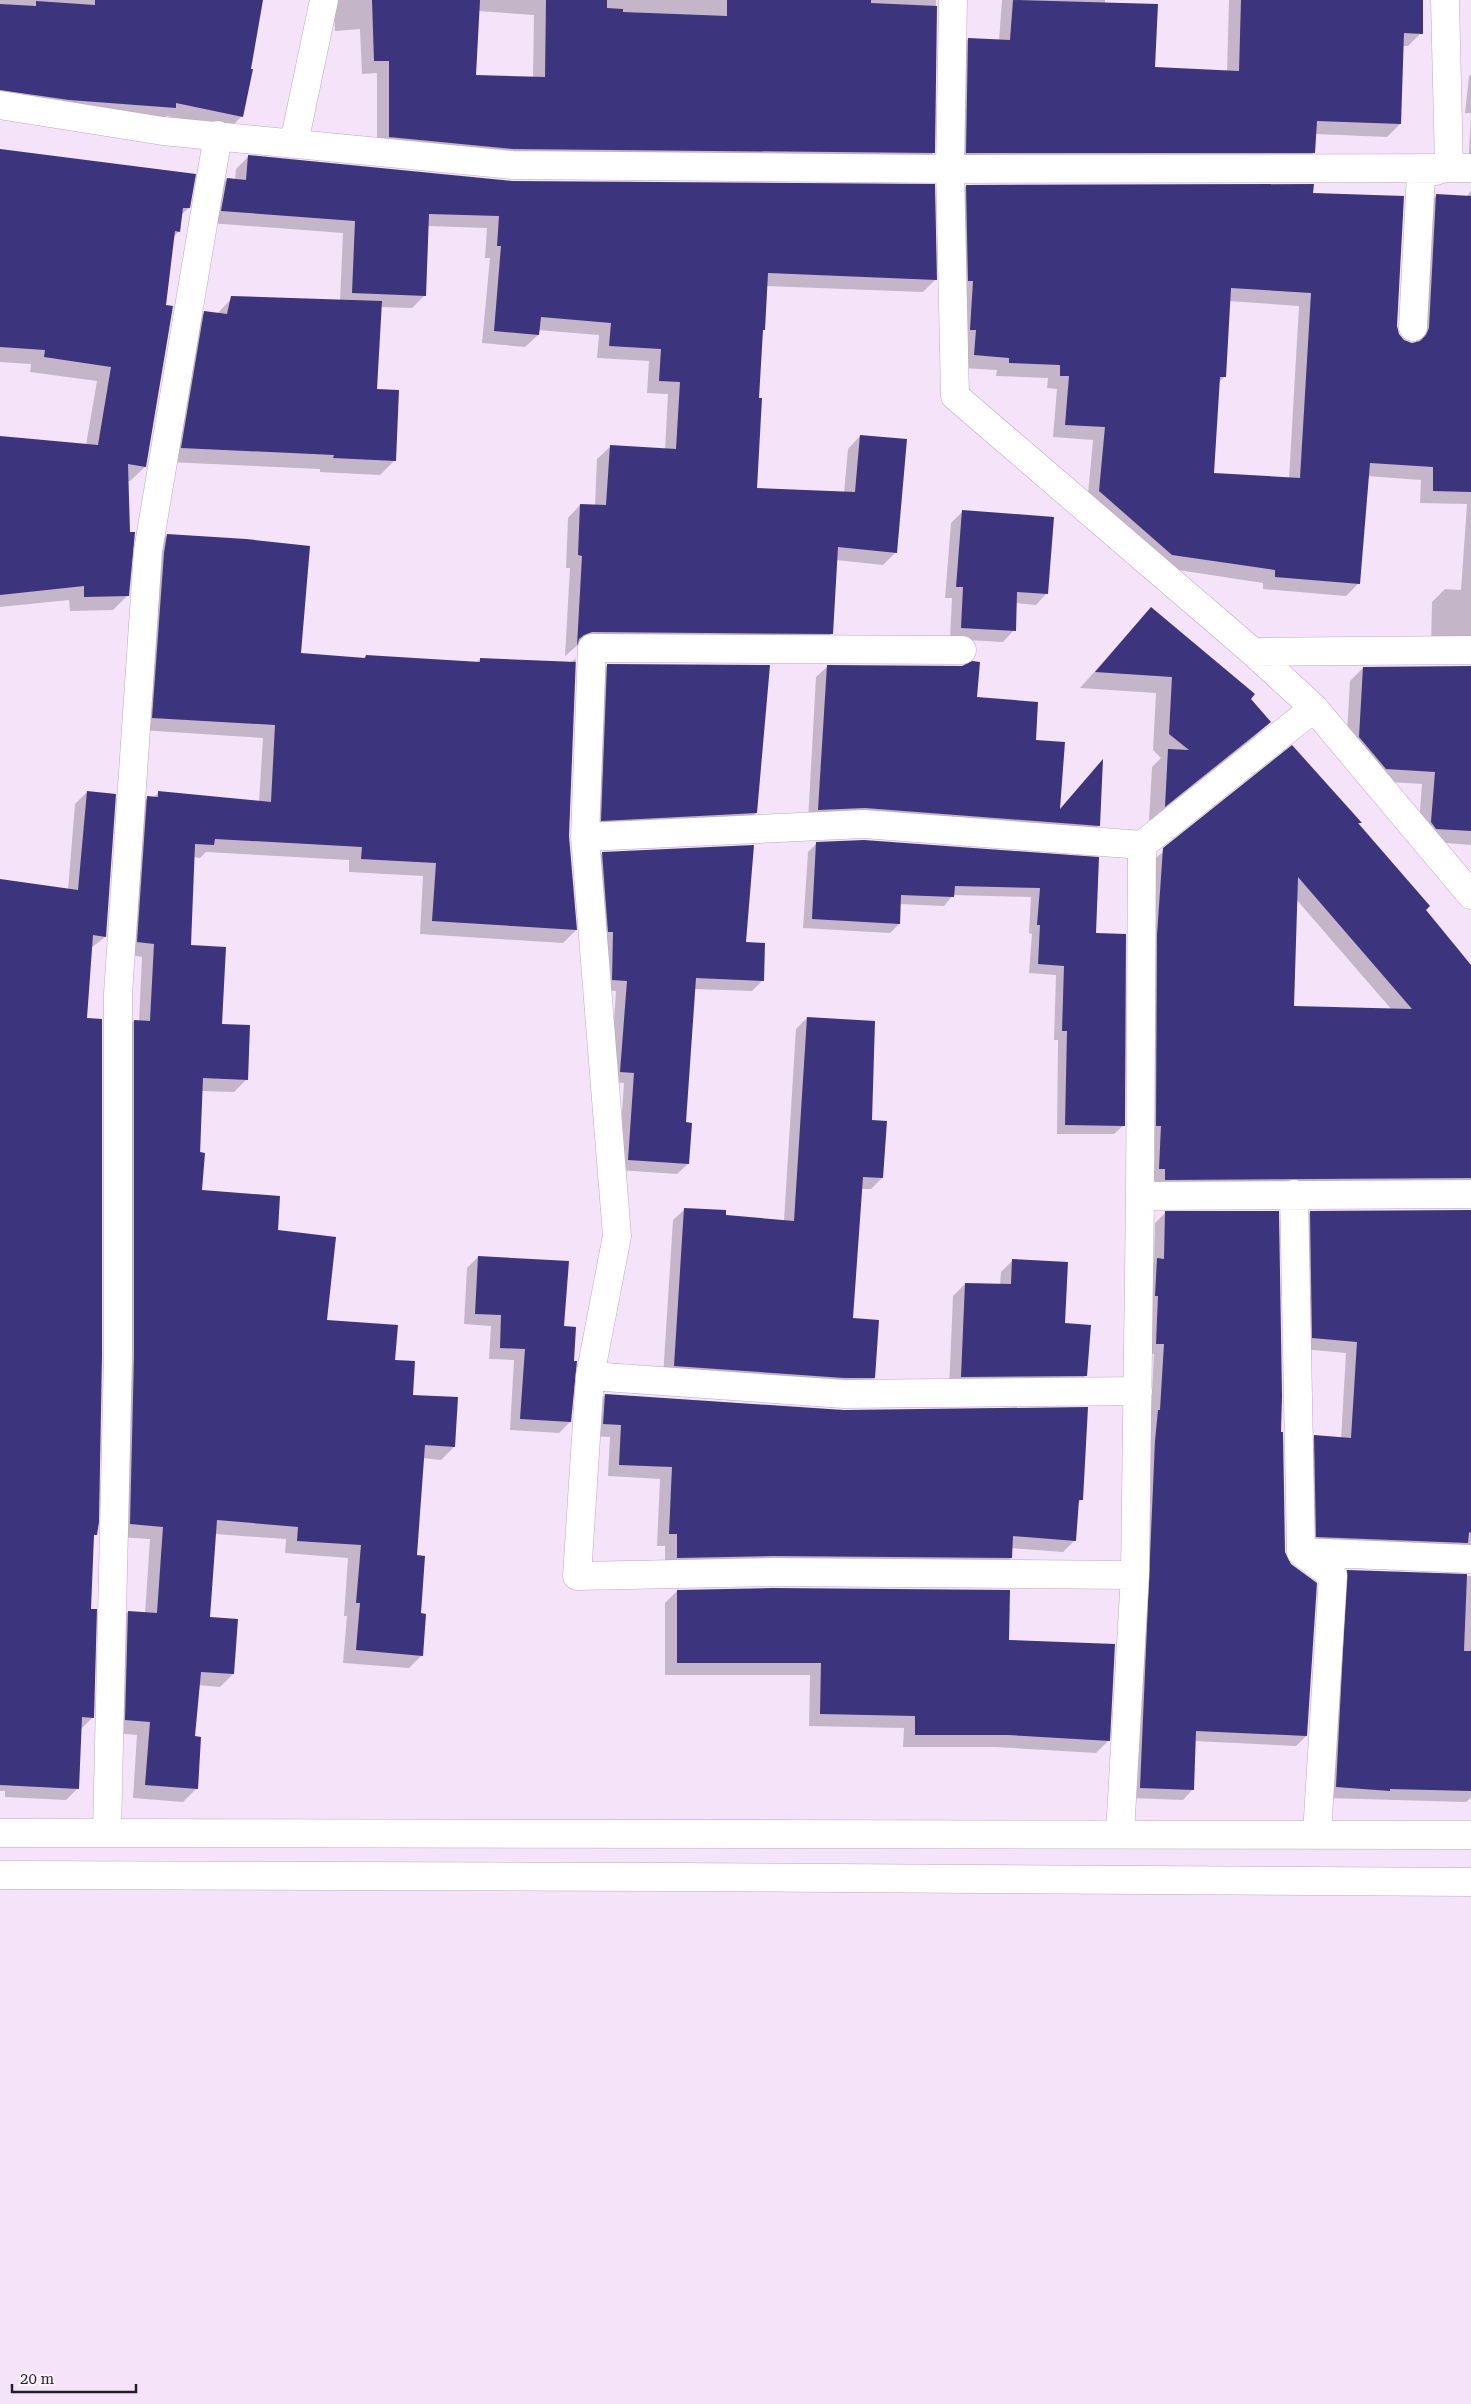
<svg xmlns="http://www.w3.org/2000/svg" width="1471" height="2404" viewBox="0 0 1471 2404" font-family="'Roboto Serif',serif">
  <rect width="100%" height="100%" fill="#f5e3fa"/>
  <path fill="#0003" fill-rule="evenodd" d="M0,0H262L242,116L229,129L166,116L162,120L0,104Z
    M333,0H936L933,153L920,166L377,150V73L362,74L360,29L335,31ZM478,11L534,15L533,78L475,76Z
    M1002,0H1105V4L1154,68L1227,72L1229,0H1422L1421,33L1408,46H1403L1400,124L1387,137L1315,134L1314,152L1301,165L953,166L956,52L968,39L999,41Z
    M1471,74V113H1465L1469,76Z
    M1471,115V172L1468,169Z
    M0,150L189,208L181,215L179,231L173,238L145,467L130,481H127L128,595L113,610L70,611L69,600L0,607V439L86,445L97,381L30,372L31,364L0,362Z
    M249,156L936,279L923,292L766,286L757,399L755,489L844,493L848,449L860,436L896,552L883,565L836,560L832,633L819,646L579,644L565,656L570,568H566L568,518L580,505L595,506L597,459L610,447L665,450L668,394L647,393L649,361L597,358L599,335L538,330V335L525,347L482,343L490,258H485L487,228L427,226L424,296L412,308L380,307L376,390L394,461L380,475L320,472V469L168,462L190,326L205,312L217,314L232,298L340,301L343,233L209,223L215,192L227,179L235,180L236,169Z
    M966,186L1312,194L1396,327L1398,335L1404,341L1413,344L1416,342L1423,209L1436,196L1466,197L1471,191V654L1431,647L1432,602L1445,589L1461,590L1467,504L1420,503L1421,480L1367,476L1359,583L1346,596L1263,589V583L1159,567L1087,505L1093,440L1053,437L1057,389L1047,388L1048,378L996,376L997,370L962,368L954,199ZM1229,301L1299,306L1289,479L1213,474L1218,383L1225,376Z
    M963,511L1047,593L1036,605L1015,603L1014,630L1003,642L950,639L952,598H945L951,523Z
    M167,535L300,654L363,659L366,656L476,663L480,659L570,663L575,659L568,836L576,930L563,943L420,934L423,876L349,872V860L206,852L200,858L194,857L189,946L221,1025L247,1079L234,1092L201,1091L200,1191L276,1231L326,1321L394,1361L412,1396L454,1447L441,1460L422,1458L416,1557L422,1655L409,1668L343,1663L347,1616H344L348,1558L285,1553L286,1539L215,1534L209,1618L233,1674L220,1687L198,1685L194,1738L196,1789L183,1802L133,1798L137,1735L113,1733L115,1625L128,1612L145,1614L150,1539L117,1537L121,1034L134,1021L139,1022L142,957L125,954L135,811L148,798H153L159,792L259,802L263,738L140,730L154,548Z
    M1151,608L1249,699L1270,722L1253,738L1149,821L1152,767L1161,758L1153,750L1156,693L1080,688Z
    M608,665L756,813L744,825L590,832L595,677Z
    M828,666L962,667L976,698L1034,741L1059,811L1099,826L1088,837L808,821L816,677Z
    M1471,667V845L1423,841L1418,836L1422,784L1372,781L1346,750L1350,681L1363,668Z
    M1292,747L1360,823L1357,826L1471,978V1195L1154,1191L1155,1180H1148L1152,861ZM1296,899L1392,1010L1293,1007Z
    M87,792L105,937L91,948L86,1019L95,1534L93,1537L90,1610L93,1717L80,1730L78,1788L66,1800L5,1797V1791H0V880L68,890L75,804Z
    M817,843L1098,859L1094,934L1124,1125L1114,1134H1057L1058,1040H1054L1056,975L1029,973L1032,934L1029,933L1031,897L953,895L944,906L899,904V924L890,933L803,928L808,852Z
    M602,853L744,944L763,980L752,991L694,989L685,1123L688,1164L677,1174L618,1170L624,1083L610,1082L616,991L602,990L592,864Z
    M807,1018L870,1121L882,1178L871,1189H861L852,1320L874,1378L863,1389L663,1377L673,1220L685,1209L725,1216L784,1221L796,1029Z
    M1471,1211V1560L1306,1548L1304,1447L1315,1436L1341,1439L1346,1353L1302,1349L1299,1223L1310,1212Z
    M1165,1213L1279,1433L1284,1553L1306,1736L1296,1746L1194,1741L1193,1789L1183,1800L1131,1798L1154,1354H1146L1147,1270L1154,1263L1155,1223Z
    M478,1257L563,1327L570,1422L559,1433L510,1430L514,1360L489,1359L491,1326L464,1324L467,1268Z
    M1013,1260L1064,1324L1086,1375L1073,1388L949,1389L953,1296L965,1284L1000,1285L1001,1272Z
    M605,1395L1082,1499L1077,1504L1075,1540L1063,1552L1011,1548V1558L998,1570H665V1546H657L660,1479L608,1476L610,1437L591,1436L593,1407Z
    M1348,1571L1471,1576V1798L1466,1802L1325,1798L1337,1582Z
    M677,1591L1007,1641L1108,1741L1096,1753L995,1747H903L904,1728L809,1726L810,1675H665V1603Z"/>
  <path fill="#3c347c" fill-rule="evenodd" d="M95,0H263L251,69H253L243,117L176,103V108L69,100L0,90V4L36,6V1L95,5Z
    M372,0H480L476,75L545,77L546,0H607V8L623,9V12L727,16V0H871V3L937,6L935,153L513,149L389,137V61H374Z
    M1013,0L1158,4L1155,67L1239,71L1241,0H1423V34L1404,33L1401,124L1317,121L1315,153H966L968,38L1010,40Z
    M0,149L196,174L190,208H183L180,232L175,231L166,305L173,306L146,467L128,464L130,532H135L129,596L84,597V586L0,595V436L98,445L111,367L44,357L45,350L0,347Z
    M248,155L512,181L935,184L937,280L768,273L765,330H763L759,398H762L757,488L855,492L860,435L907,439L897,553L838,547L833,634L592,632L584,635L579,639L577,646L582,556L578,555L580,504L606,505L610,445L676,449L680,382L659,381L661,349L609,346L611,323L541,317L539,335L494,331L501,246H497L499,216L429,214L426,296L352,293L355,221L221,211L227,178L246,180Z
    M1314,184L1313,193L1404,196L1397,326L1399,334L1404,340L1412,343L1420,341L1426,335L1429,328L1436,194L1471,196V492L1433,491V467L1370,463L1360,584L1275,577V570L1172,555L1099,491L1105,427L1065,425L1069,376H1060V365L1009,363V358L974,355L976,330H970L973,281H968L966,185ZM1231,288L1311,293L1300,478L1214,473L1220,377H1226Z
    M231,296L382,301L377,389L399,390L396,461L333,458L334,455L181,448L204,311L227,314Z
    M962,510L1054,517L1048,594L1017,592L1016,631L961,628L963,587H956Z
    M167,534L246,539L310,546L301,653L365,658L366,655L480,662V658L576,662V656L569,836L577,930L432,921L436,863L361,859L362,847L215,839L214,845L195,844L191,945L226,947L222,1024L250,1025L248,1080L203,1078L200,1152L205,1153L202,1190L280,1196L278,1230L336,1237L327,1320L398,1325L395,1360L415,1361L413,1395L458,1397L455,1447L425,1445L417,1555L425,1556L421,1613L426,1614L423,1656L356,1650L360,1603H356L361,1545L297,1541L298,1527L217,1520L210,1617L238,1619L234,1674L201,1672L195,1736L201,1737L198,1789L145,1785L150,1722L125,1720L128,1611L157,1613L163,1527L130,1524L134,1356V1020L150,1021L154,944L137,942L147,796L158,797V791L271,802L275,725L152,718L164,553Z
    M1151,607L1255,694L1251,699L1271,722L1165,807L1168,749L1189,750L1169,734L1172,677L1095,672Z
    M972,661L980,662L977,697L1038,702L1036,740L1065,742L1060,809L1103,759L1100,826L865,808L818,810L827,665L962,666Z
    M607,664L770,665L757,813L601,821Z
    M1471,666V831L1436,829L1431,822L1435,772L1386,769L1359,737L1363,667Z
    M1292,745L1362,823H1358L1430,906L1426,910L1471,965V1178L1165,1180V1169H1159L1161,1126H1156L1157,935L1163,848ZM1298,877L1412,1009L1294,1006Z
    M87,791L116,794L106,937L93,935L87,1018L102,1019V1356L99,1522L97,1535H94L91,1609H97L94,1718L82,1717L79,1789L0,1785V879L78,890Z
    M864,840L1099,857L1096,933L1126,934L1125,1126L1065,1125L1067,1031H1062L1064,966L1038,964L1040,925H1037L1040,888L955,886L954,897L901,895L900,924L812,919L816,842Z
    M754,845L746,942L765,943L764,981L696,978L686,1122L692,1123L689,1164L628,1160L634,1073L620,1072L627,981L612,980L613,932H608L602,852Z
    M807,1017L875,1021L872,1120L887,1121L883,1178L863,1177L853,1318L879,1320L875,1378H844L674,1366L684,1208L726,1210V1215L794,1221Z
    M1471,1210V1533L1469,1532L1468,1543L1316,1537L1314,1435L1351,1438L1357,1342L1312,1338L1310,1211Z
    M1165,1211H1279L1282,1396L1281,1432H1283L1285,1552L1291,1564L1317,1583L1307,1736L1196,1731L1194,1790L1140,1788L1155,1441L1158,1410H1160L1164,1344H1156L1158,1296H1155L1157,1258L1164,1259Z
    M478,1256L569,1261L564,1326L576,1327L574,1361H577L571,1422L520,1419L525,1349L500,1348L501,1315L475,1314Z
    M1012,1259L1068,1262L1065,1323L1091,1325L1087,1376L961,1377L965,1283L1011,1284Z
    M605,1394L844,1410L1088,1407L1083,1500H1079L1076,1541L1013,1536L1012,1558L773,1556L677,1558V1534H669L672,1467L619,1465L621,1425L603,1424Z
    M1347,1570L1467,1574L1464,1651H1471V1791L1390,1789V1791L1336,1787Z
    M773,1588L1010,1590L1009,1640L1115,1644L1110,1741L1008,1735H915V1716L820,1714L821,1663H677V1590Z"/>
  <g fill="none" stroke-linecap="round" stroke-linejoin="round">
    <defs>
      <path id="minor" d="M953,0L950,169L955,396L1253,652L1314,708L1471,895
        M0,105L163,131L512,165L950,169L1471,168
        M294,143L324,0
        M1413,327L1421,175L1449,167L1445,0
        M1253,652L1471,650
        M1314,708L1142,845L1140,1196L1471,1194
        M585,837L592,648L962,650
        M1294,1194L1301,1552L1333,1576L1317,1834
        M590,1376L617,1236L585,837L864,824L1142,845
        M1301,1552L1471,1559
        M1135,1575L773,1572L577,1576L590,1376L844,1394L1138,1391
        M107,1832L118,1356V994L148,551L218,135
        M1120,1833L1135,1575L1140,1196"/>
      <path id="major" d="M0,1833L1471,1835
        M0,1875L670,1877L1471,1882"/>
    </defs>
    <use href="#minor" stroke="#bbaac0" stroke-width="29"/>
    <use href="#major" stroke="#bbaac0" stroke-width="29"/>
    <use href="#minor" stroke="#fff" stroke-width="28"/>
    <use href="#major" stroke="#fff" stroke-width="28"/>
  </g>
  <path d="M12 2384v8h124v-8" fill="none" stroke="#261f28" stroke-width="2.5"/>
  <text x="20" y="2384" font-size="15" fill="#261f28" stroke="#fbf4fe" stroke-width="4" paint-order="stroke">20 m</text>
</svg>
